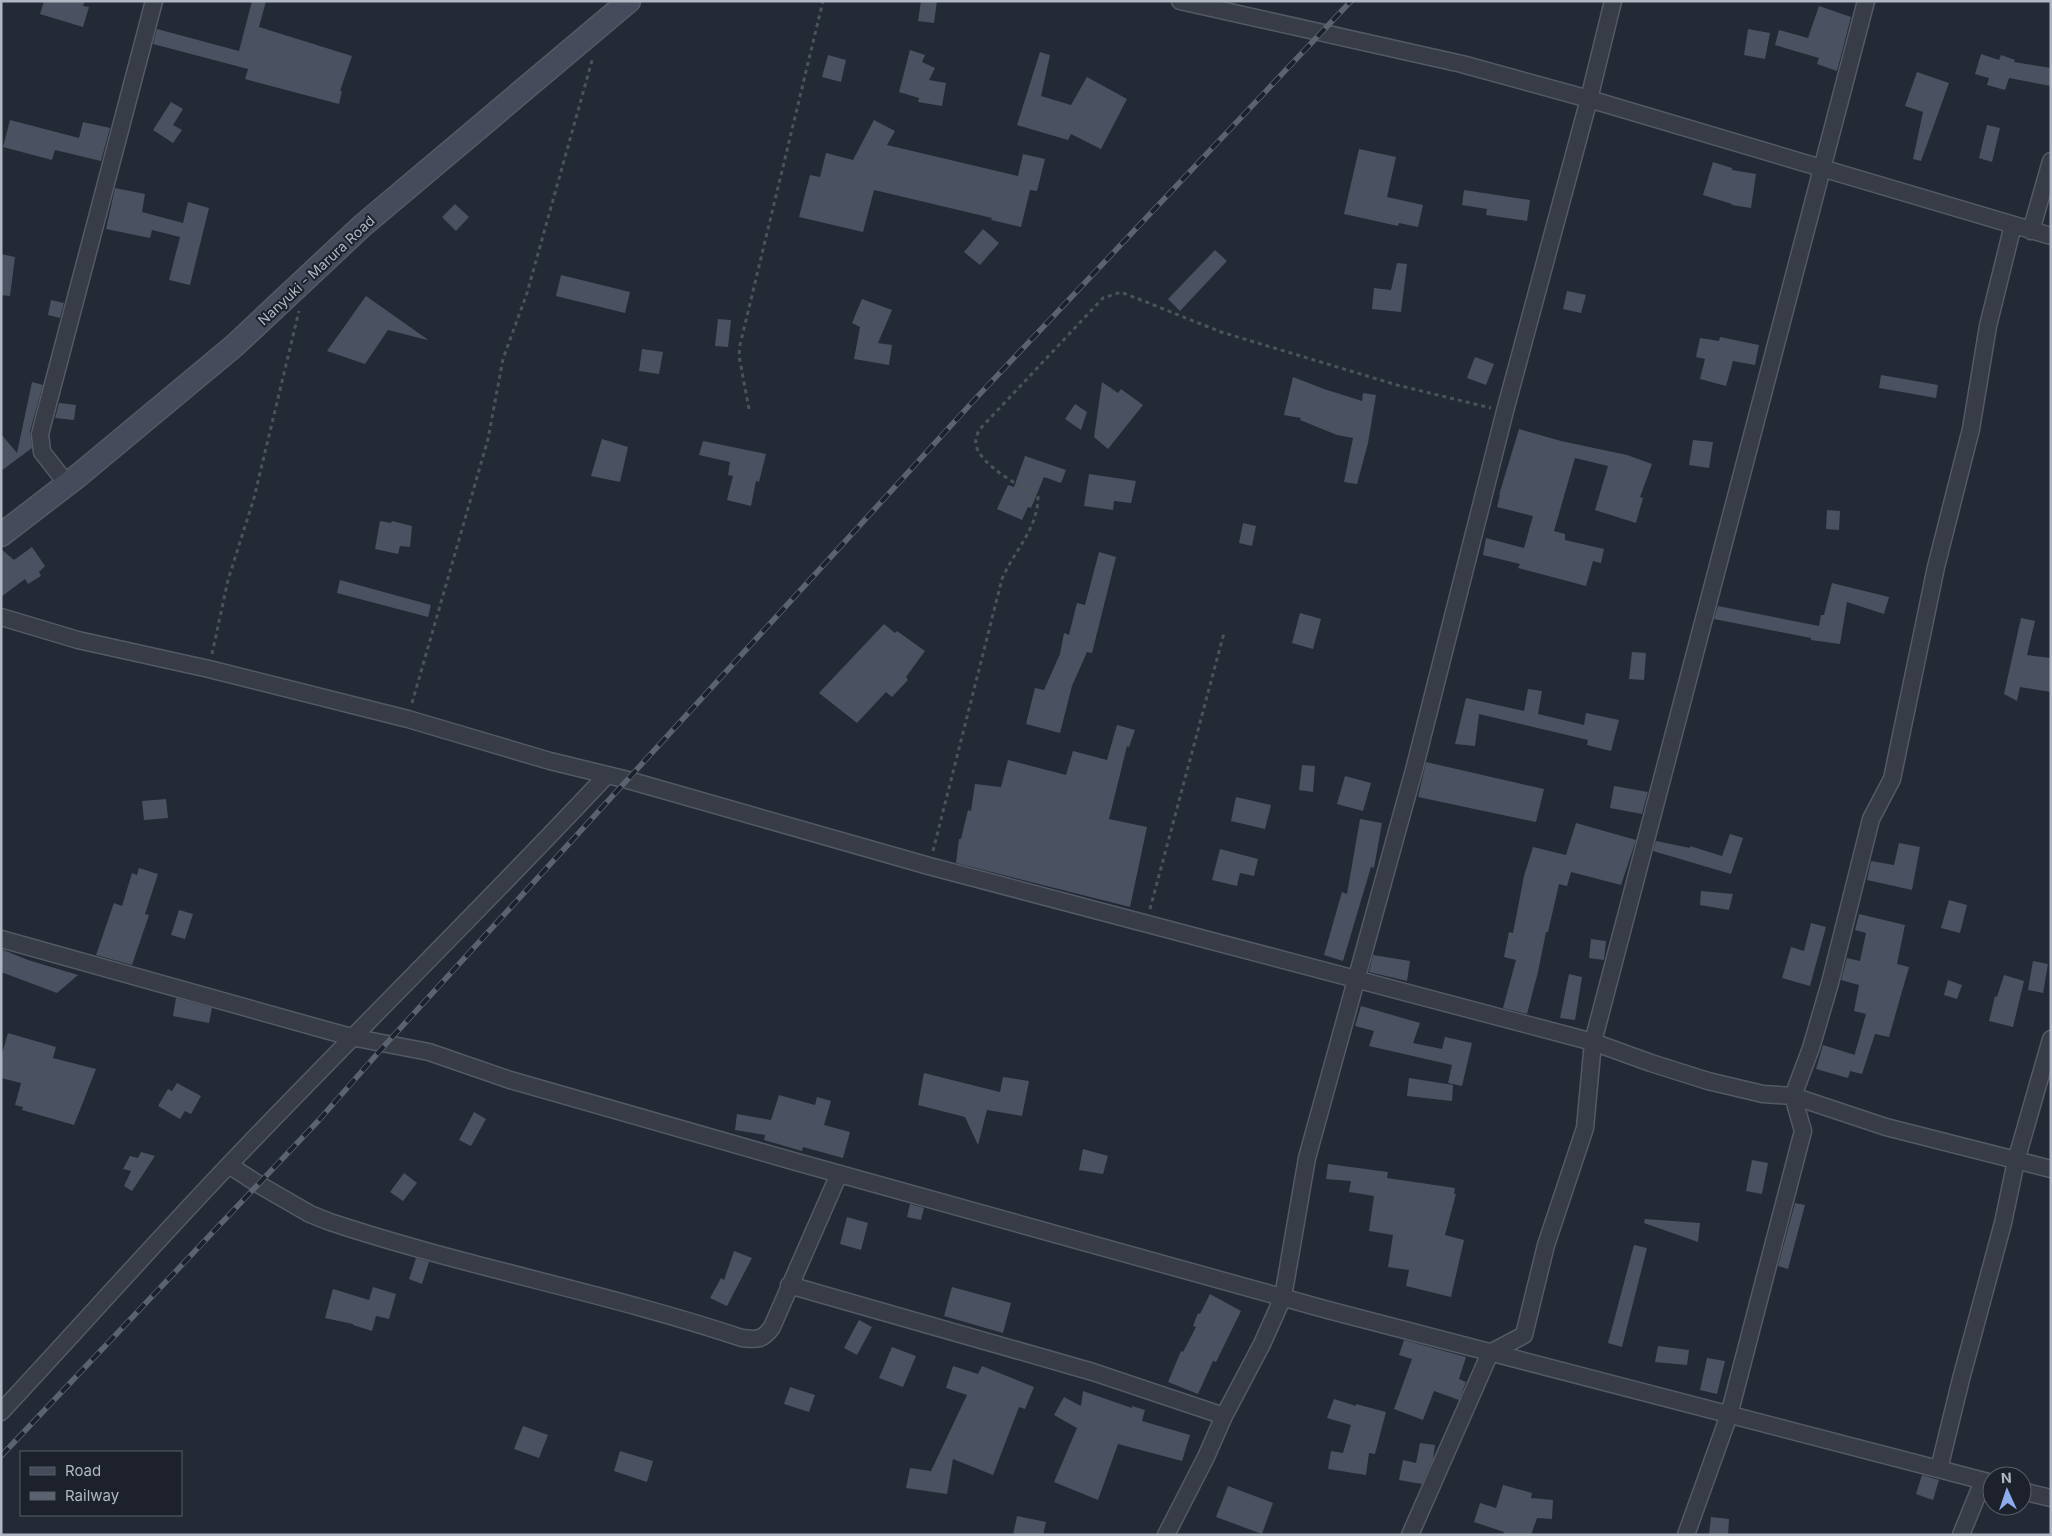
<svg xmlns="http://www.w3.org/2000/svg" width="2052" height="1536" viewBox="0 0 2052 1536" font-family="Inter,sans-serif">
  <rect width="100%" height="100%" fill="#232a36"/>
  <path fill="#4a5160" d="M44,1H85L83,6L89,7L83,27L40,14Z
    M252,1H266L259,27L352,56L340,91H342L339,104L245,79L248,69L153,44L157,29L239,51Z
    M921,1H937L934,23L918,21Z
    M1819,6L1851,17L1837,71L1817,64L1819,58L1775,45L1779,30L1808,38Z
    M1748,29L1770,33L1765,59L1744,55Z
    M910,50L925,55L922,62L935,68L929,80L946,83L942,106L918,102L919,98L899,92Z
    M1040,52L1050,55L1041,96L1071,105L1087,77L1127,99L1101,149L1071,134L1068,140L1017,125Z
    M1981,54L1999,60L2001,55L2015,60L2014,62L2051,68V86L2009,78L2005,90L1987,85L1989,78L1975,74Z
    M828,55L846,60L841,82L822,77Z
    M1917,72L1949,83L1921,161L1913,159L1923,112L1905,106Z
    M171,102L183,109L173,125L182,130L173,143L153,130Z
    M10,120L79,138L83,122L110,128L101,161L55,150L52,160L3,147Z
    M874,120L895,131L887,145L1018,176L1023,154L1045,159L1037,191L1030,190L1021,227L991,220L992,218L874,190L863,232L799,217L810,175L820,177L826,153L853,160Z
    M1987,125L2000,128L1992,162L1979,158Z
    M1359,149L1396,157L1387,197L1423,205L1418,227L1399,223L1398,226L1344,214Z
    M1713,162L1732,168V170L1756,174L1751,208L1732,205V204L1703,195Z
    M115,188L145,194L142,212L183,223L188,202L209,208L190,285L169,280L180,237L152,230L150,238L106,229Z
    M1464,190L1530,200L1527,221L1486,215L1487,209L1462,205Z
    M455,204L469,217L456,231L442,217Z
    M983,229L999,243L980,265L964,252Z
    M1215,250L1227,261L1180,311L1168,299Z
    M1,254L15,257L10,296L1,295Z
    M1397,263L1407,264L1401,312L1372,309L1374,288L1391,290Z
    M561,275L630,292L625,313L556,296Z
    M1567,291L1586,295L1581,313L1563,309Z
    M366,296L427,339V340L388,330L365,364L327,351Z
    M862,299L892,310L878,343L892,345L889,365L854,359L860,327L852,323Z
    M51,300L64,303L60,318L48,315Z
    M718,319L731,320L728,347L715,346Z
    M1720,337L1759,345L1755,365L1733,361L1726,386L1700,379L1705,359L1696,357L1700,338L1719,341Z
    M642,349L663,352L659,374L639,371Z
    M1475,357L1494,364L1486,385L1467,378Z
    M1881,375L1938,385L1936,398L1879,388Z
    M1293,377L1324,389L1362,401L1363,393L1376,395L1368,443L1357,484L1344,482L1353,438L1337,435L1300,420L1301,418L1284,415Z
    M32,382L43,385L30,431L32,448L1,471V434L17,453Z
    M1102,382L1118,393L1121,389L1143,405L1108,449L1094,437Z
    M59,403L76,405L74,420L55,418Z
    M1075,404L1087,412L1081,430L1065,419Z
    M1519,429L1561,441L1627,455L1652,464L1640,497L1643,498L1636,523L1595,510L1608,466L1575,458L1554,531L1565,534V540L1604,549L1601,563L1593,561L1586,586L1518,568L1520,564L1483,555L1486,538L1524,548L1533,516L1497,507L1500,495H1499Z
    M602,439L628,447L620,482L591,476Z
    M1693,440L1713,442L1709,468L1689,465Z
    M703,441L766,454L759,482L756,481L751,506L727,500L733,476L728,475L730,462L699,455Z
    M1025,456L1066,470L1061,483L1044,477L1031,508L1028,507L1022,520L997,509L1008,485L1014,487Z
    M1089,474L1136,481L1131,503L1114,501L1113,510L1084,506Z
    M1827,510L1840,511L1839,530L1826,529Z
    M380,521L391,523L392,521L412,526L410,547L400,546L398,554L375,549Z
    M1243,523L1256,526L1252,546L1239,543Z
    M32,547L45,566L39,572L41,576L28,584L25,579L1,597V549L14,560Z
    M1099,552L1116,557L1092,653L1087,652L1072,686L1060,733L1026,724L1035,688L1044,690L1060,654L1064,633L1069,635L1077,603L1085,605Z
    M340,580L431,605L428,617L337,593Z
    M1832,583L1889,597L1884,614L1847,602L1840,644L1811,640V638L1714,619L1718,606L1819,626L1821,615H1824Z
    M1300,613L1321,619L1313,649L1292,643Z
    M2021,618L2035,621L2027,655L2051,658V692L2020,687L2017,701L2004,694Z
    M884,624L895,633L897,631L925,651L906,677L908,680L892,697L886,692L857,723L819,693Z
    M1632,652L1646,653L1644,680L1629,679Z
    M1528,689L1542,691L1538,714L1584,725L1586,713L1619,720L1611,751L1587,745L1588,740L1479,714L1475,746L1455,744L1466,698L1524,711Z
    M1117,725L1135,730L1129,747L1127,746L1109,819L1147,827L1130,907L956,863L959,839H961L968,810L971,811L975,784L1001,787L1008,760L1066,775L1073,751L1107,760Z
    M1426,762L1544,789L1536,822L1418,797Z
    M1302,765L1315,766L1313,792L1299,790Z
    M1345,776L1371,783L1363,811L1337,804Z
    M1614,786L1648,792L1642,814L1610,808Z
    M1236,797L1271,805L1265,829L1231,821Z
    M166,799L168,818L144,820L142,801Z
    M1360,819L1382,823L1374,868L1371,867L1343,961L1324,955L1342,892L1347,894Z
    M1576,823L1636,840L1621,885L1571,872L1567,886L1559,884L1548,932H1546L1538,972L1527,1014L1503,1008L1516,960L1504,957L1509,932L1513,933L1524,876L1533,847L1566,855Z
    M1730,834L1743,838L1731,874L1653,851L1656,841L1690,848V846L1722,856Z
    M1899,843L1920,847L1912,890L1867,880L1871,861L1894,865Z
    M1220,849L1258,859L1254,876L1240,873L1237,886L1212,880Z
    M139,868L158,874L145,914L149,915L132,965L96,955L114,903L122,906L132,873L137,875Z
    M1701,891L1733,894L1729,910L1700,905Z
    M1949,900L1967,905L1960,933L1941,928Z
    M179,910L193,914L185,939L171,935Z
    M1859,914L1905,925L1897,964L1909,967L1889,1037L1875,1034L1862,1074L1850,1071L1866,1014L1854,1011L1859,985L1841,980L1847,958L1860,961L1866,933L1855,930Z
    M1811,923L1826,927L1810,986L1782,978L1791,947L1804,951Z
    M1591,939L1606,941L1604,960L1589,958Z
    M1,949L28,960L78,975L57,993L1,972Z
    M1373,955L1410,961L1407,981L1369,972Z
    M2033,961L2048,964L2043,993L2028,990Z
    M1569,974L1582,977L1575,1020L1560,1018Z
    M2004,975L2024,981L2013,1027L1989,1021L1995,996L1997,997Z
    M1948,980L1962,985L1957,999L1944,995Z
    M176,998L212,1008L209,1023L173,1016Z
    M1361,1006L1420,1023L1413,1043L1442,1049L1445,1037L1472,1043L1462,1086L1448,1083L1452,1065L1369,1046L1374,1031L1355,1026Z
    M8,1033L56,1047L53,1058L96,1069L74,1125L22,1110L23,1107L15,1105L21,1083L1,1078V1057Z
    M1823,1045L1855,1055L1848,1078L1816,1069Z
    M924,1073L1000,1092L1003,1077L1029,1081L1022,1116L987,1110L978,1145L965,1117L918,1105Z
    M1409,1078L1453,1085L1452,1101L1407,1096Z
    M177,1083L201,1096L191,1114L185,1111L180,1119L158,1106L168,1089L172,1091Z
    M779,1095L815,1105L817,1097L831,1101L824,1125L850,1132L843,1158L803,1147L802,1151L764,1140L765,1135L735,1130L737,1114L771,1120Z
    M474,1112L486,1119L471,1146L459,1140Z
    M1083,1149L1108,1156L1103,1174L1079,1170Z
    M141,1152L155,1156L132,1191L124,1186L131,1171L123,1169L130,1156L138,1158Z
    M1752,1160L1768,1163L1762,1194L1746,1191Z
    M1328,1164L1388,1172L1387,1178L1455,1188L1454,1194H1456L1445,1235L1464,1240L1451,1297L1406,1286L1409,1270L1388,1267L1393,1235L1369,1231L1374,1196L1349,1192L1351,1181L1326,1179Z
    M404,1173L417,1183L403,1201L390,1192Z
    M1795,1203L1805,1205L1788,1269L1778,1266Z
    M910,1204L924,1208L921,1220L907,1217Z
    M847,1217L868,1223L861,1250L840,1244Z
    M1645,1219L1700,1223L1698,1242L1644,1223Z
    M1634,1245L1647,1248L1622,1347L1608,1343Z
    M734,1251L752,1258L727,1306L710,1298L721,1278L724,1280Z
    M416,1258L429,1262L422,1284L409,1279Z
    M373,1287L396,1294L389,1319L376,1316L372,1331L353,1325V1324L325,1318L333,1289L369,1300Z
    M952,1287L1011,1303L1003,1333L944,1316Z
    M1210,1294L1241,1311L1216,1362L1213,1361L1198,1394L1168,1382L1181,1351L1183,1352L1196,1327L1193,1326L1198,1313L1200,1314Z
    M859,1320L872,1327L857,1355L844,1348Z
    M1404,1340L1466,1357L1459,1379L1466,1382L1459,1400L1434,1391L1423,1420L1394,1409L1412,1359L1399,1355Z
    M1658,1346L1689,1350L1687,1365L1655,1362Z
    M892,1347L916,1356L903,1387L879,1378Z
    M1707,1358L1725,1361L1717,1394L1700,1390Z
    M953,1366L978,1374L982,1366L1034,1387L1025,1409L1019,1407L993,1475L953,1459L947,1494L906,1488L910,1468L931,1471L967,1395L946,1388Z
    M790,1387L815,1395L809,1412L784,1404Z
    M1083,1391L1132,1408V1406L1145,1410L1142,1421L1190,1435L1182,1461L1118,1444L1098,1500L1054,1482L1077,1428L1054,1415L1064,1397L1081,1406Z
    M1334,1399L1356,1406V1404L1386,1412L1375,1454L1369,1453L1366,1475L1328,1469L1331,1451L1343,1453L1351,1425L1327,1418Z
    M523,1426L548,1435L539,1458L514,1449Z
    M1420,1443L1435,1445L1433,1459L1422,1484L1399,1480L1403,1460L1416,1463Z
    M620,1451L653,1461L647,1482L614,1471Z
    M1922,1475L1939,1480L1933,1500L1916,1494Z
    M1503,1485L1532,1493L1531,1498L1553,1500L1552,1519L1537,1518L1531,1535H1503L1504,1532L1474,1522L1480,1503L1496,1508Z
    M1228,1486L1273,1503L1262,1534L1216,1517Z
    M1017,1516L1046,1522L1043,1535H1013Z
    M1711,1517L1729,1519L1728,1535L1709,1534Z"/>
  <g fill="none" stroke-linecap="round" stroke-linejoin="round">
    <defs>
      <path id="street" d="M1180,1L1462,64L1589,99L2051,236
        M2031,231L2051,161
        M67,484L42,452L40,434L154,1
        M1,617L78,640L209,669L408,719L550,761L628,780L929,866L1593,1042L1651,1063L1708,1081L1763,1094L1793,1096L1886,1127L2051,1169
        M1,939L351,1037L429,1052L510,1080L793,1161L1328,1310L1992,1483
        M229,1165L258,1184L310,1214L330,1222C466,1267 607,1293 742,1338C757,1340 763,1340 772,1327L839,1174
        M789,1285L1093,1372L1224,1416
        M1,1412C83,1324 163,1233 247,1146C366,1022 489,901 606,776
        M1939,1469L1961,1379L2003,1223L2016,1161L2051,1039
        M2022,1491L2051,1498
        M1166,1535L1206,1457L1224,1416L1262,1344L1283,1297L1307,1158L1414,770L1505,411L1589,99L1613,1
        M1410,1535L1490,1353L1524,1335L1546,1245L1585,1128L1593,1042L1866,1
        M1686,1535L1729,1415L1803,1131L1793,1096L1811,1048L1830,983L1871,819L1892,779L1936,567L1971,429L1988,326L2013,225
        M1961,1535L1983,1481"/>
      <path id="secondary" d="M1,535L79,475L234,346L362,226L629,1"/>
    </defs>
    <use href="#street" stroke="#545a65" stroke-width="19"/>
    <use href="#secondary" stroke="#545a65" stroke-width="25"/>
    <path stroke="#475559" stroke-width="3" stroke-dasharray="4 4" stroke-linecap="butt" d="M749,409L739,356L740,345L823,1
      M212,654L228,580L254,498L299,311
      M412,703L488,439L503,359L527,293L593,57
      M933,851L1002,579C1015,549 1038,529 1038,496C1021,487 980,465 976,445C975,440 977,435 979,430L1103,298L1121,292L1221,332L1397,385L1491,408
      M1150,909L1224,633"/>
    <use href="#street" stroke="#373c47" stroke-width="16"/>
    <use href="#secondary" stroke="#454b5a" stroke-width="22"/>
    <defs>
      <path id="rail" d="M1,1456L319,1120L385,1045L977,397L1351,1"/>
    </defs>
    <use href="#rail" stroke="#5b6270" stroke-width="5.5"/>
    <use href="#rail" stroke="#1c212c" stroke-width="4" stroke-dasharray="11" stroke-linecap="butt"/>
  </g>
  <g text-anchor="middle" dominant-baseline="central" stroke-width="4" stroke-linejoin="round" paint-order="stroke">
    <g font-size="14" fill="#b1b7c3" stroke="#1c212c">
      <text transform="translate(316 270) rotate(-43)">Nanyuki - Marura Road</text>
    </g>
  </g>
  <rect width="2052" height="1536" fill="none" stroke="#b1b7c3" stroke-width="5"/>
  <rect x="20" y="1451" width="162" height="65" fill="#1c212c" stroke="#585d68"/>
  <rect x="30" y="1467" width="25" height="8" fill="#454b5a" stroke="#585d68"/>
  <text x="65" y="1476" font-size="15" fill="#b1b7c3">Road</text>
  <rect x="30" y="1492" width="25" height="8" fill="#5b6270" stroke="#585d68"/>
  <text x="65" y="1501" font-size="15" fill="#b1b7c3">Railway</text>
  <g transform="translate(2007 1491) rotate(357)"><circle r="24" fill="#1c212c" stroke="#585d68"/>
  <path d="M0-4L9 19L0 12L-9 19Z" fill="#8eabec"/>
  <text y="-8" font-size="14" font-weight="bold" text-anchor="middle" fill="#b1b7c3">N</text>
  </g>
</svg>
